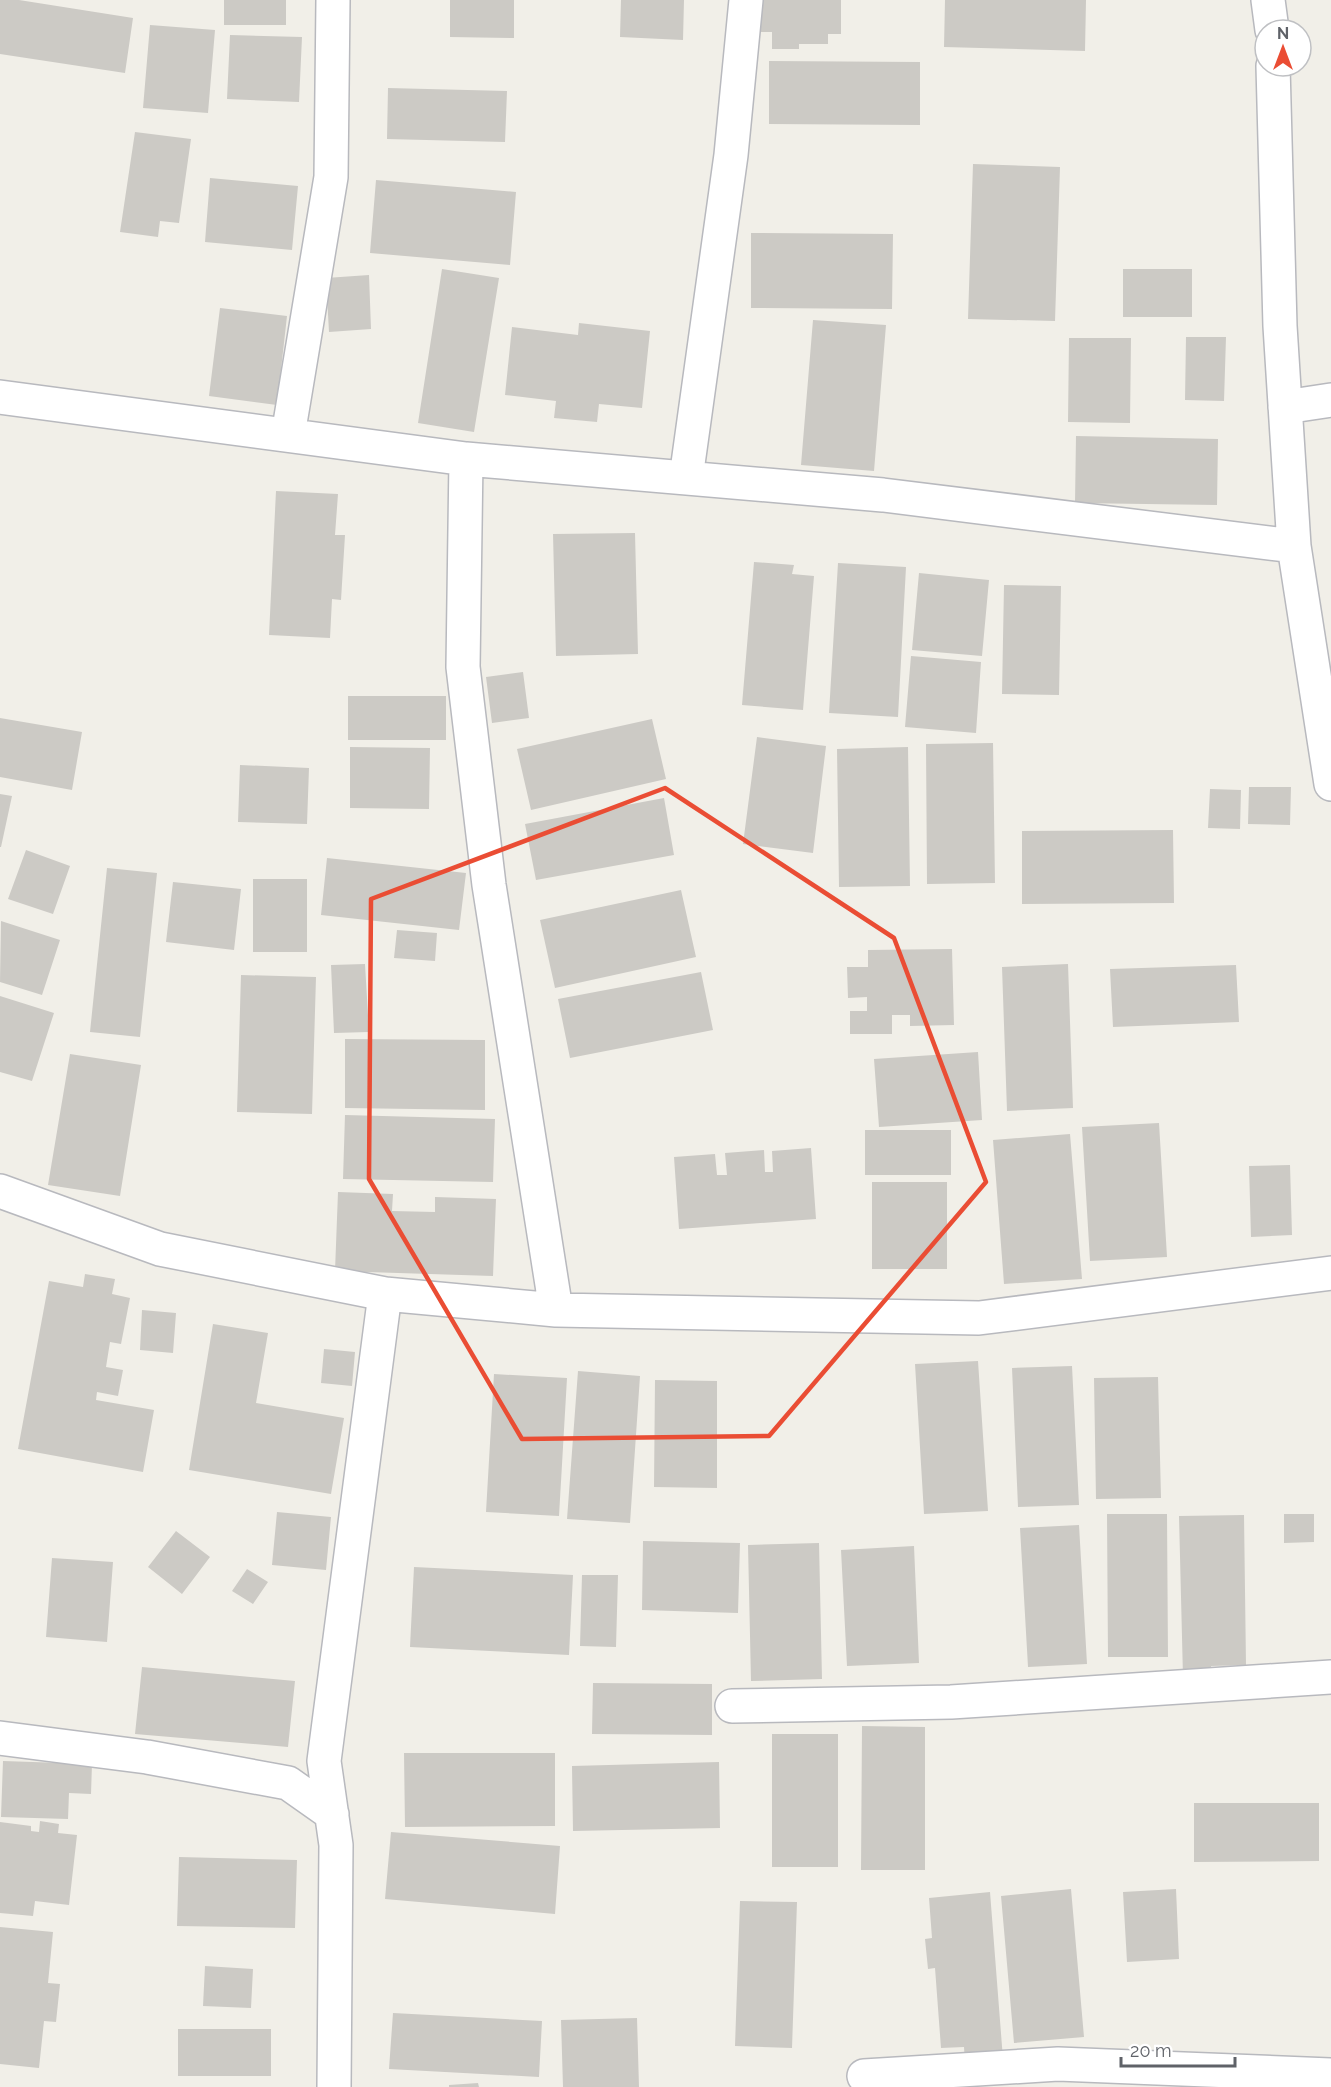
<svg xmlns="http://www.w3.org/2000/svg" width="1331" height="2087" viewBox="0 0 1331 2087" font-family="Raleway,sans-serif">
  <rect width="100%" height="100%" fill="#f1efe8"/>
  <path fill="#cccac5" d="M0,0H19L133,18L125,73L0,54Z
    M224,0H286V25H224Z
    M450,0H514V38L450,37Z
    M621,0H684L683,40L620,37Z
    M756,0H841V34H828V44H799V49H772V32H756Z
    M945,0H1086L1085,51L944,47Z
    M150,25L215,30L208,113L143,108Z
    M230,35L302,37L299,102L227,99Z
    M769,61L920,62V125L769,124Z
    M388,88L507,91L505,142L387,139Z
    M135,132L191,139L179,223L160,221L158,237L120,232Z
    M973,164L1060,167L1055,321L968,319Z
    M210,178L298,186L292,250L205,242Z
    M376,180L516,192L510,265L370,253Z
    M751,233L893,234L892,309L751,308Z
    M442,269L499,278L474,432L418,423Z
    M1123,269H1192V317H1123Z
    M369,275L371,329L329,332L326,278Z
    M220,308L287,316L277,405L209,396Z
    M813,320L886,325L874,471L801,465Z
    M579,323L650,331L642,408L599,404L597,422L554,418L556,401L505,395L512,327L578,335Z
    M1186,337H1226L1224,401L1185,400Z
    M1069,338H1131L1130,423L1068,422Z
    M1076,436L1218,439L1217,505L1075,503Z
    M276,491L338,494L335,535H345L341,600L332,599L330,638L269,635Z
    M635,533L638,654L556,656L553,534Z
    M754,562L794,565L792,574L814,576L803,710L742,705Z
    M838,563L906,567L898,717L829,713Z
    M919,573L989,580L982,656L912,650Z
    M1004,585L1061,586L1059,695L1002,694Z
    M911,656L981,662L976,733L905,727Z
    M523,672L529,718L492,723L486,677Z
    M348,696H446V740H348Z
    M0,718L82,732L72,790L0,777Z
    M652,719L666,779L531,810L517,749Z
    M757,737L826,746L813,853L743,844Z
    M993,743L995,883L927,884L926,744Z
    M350,747L430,748L429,809L350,808Z
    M908,747L910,886L839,887L837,749Z
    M240,765L309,768L307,824L238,822Z
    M1249,787H1291L1290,825L1248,824Z
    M1210,789L1241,790L1240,829L1208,828Z
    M0,794L12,796L1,847H0Z
    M664,798L674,855L536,880L525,824Z
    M1173,830L1174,903L1022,904V831Z
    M26,850L70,866L53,914L8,899Z
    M327,858L466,873L459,930L321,915Z
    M107,868L157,873L140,1037L90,1032Z
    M253,879H307V952H253Z
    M173,882L241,889L234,950L166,942Z
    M681,890L696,957L555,988L540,920Z
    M1,921L60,940L42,995L0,982Z
    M397,930L437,933L435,961L394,958Z
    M952,949L954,1025L910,1026V1015H892V1034H850V1011H867V997L848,998L847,967H868V950Z
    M365,964L369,1032L334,1033L331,965Z
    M1068,964L1073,1108L1007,1111L1002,967Z
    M1236,965L1239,1022L1113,1027L1110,969Z
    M701,972L713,1030L570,1058L558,999Z
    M241,975L316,977L312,1114L237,1112Z
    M0,996L54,1013L32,1081L0,1072Z
    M345,1039L485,1040V1110L345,1108Z
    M978,1052L982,1120L879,1127L874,1059Z
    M70,1054L141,1065L120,1196L48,1185Z
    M345,1115L495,1119L493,1182L343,1179Z
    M1159,1123L1167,1257L1090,1261L1082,1127Z
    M865,1130H951V1175H865Z
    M1070,1134L1082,1279L1004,1284L993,1140Z
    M811,1148L816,1219L679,1229L674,1157L715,1154L717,1175H727L725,1153L764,1150L765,1172H773L772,1151Z
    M1290,1165L1292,1235L1251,1237L1249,1166Z
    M872,1182H947V1269H872Z
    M338,1192L393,1194L392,1211L435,1212V1197L496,1199L493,1276L335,1271Z
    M85,1274L115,1279L112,1294L130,1298L121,1344L110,1342L106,1367L123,1370L118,1396L97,1392L96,1400L154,1410L143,1472L18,1449L49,1281L83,1287Z
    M142,1310L176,1313L173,1353L140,1350Z
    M213,1324L268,1333L256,1403L344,1418L331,1494L189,1470Z
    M324,1349L355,1352L352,1386L321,1383Z
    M978,1361L988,1511L924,1514L915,1364Z
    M1072,1366L1079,1505L1018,1507L1012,1368Z
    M578,1371L640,1376L630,1523L567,1519Z
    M494,1374L567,1378L559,1516L486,1512Z
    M1158,1377L1161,1498L1096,1499L1094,1378Z
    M655,1380L717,1381V1488L654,1487Z
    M277,1512L331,1517L326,1570L272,1565Z
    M1107,1514H1167L1168,1657H1108Z
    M1284,1514H1314V1542L1284,1543Z
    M1244,1515L1246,1665L1211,1666L1212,1677H1183L1179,1516Z
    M1079,1525L1087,1664L1028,1667L1020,1528Z
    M176,1531L210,1557L182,1594L148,1567Z
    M643,1541L740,1543L738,1613L642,1610Z
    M819,1543L822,1679L751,1681L748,1545Z
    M914,1546L919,1663L847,1666L841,1550Z
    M52,1558L113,1562L107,1642L46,1637Z
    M414,1567L573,1575L569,1655L410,1647Z
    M247,1569L268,1582L253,1604L232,1591Z
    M582,1575H618L616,1647L580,1646Z
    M142,1667L295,1681L288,1747L135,1734Z
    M593,1683L712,1684V1735L592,1734Z
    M862,1726L925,1727V1870H861Z
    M772,1734H838V1867H772Z
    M404,1753H555V1826L405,1827Z
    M3,1761L92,1764L91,1794L69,1793L68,1819L1,1817Z
    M719,1762L720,1828L573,1831L572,1766Z
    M1194,1803H1319V1861L1194,1862Z
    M40,1821L59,1824L58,1833L77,1835L69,1905L35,1901L33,1916L0,1913V1822L31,1826V1831L39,1832Z
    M391,1832L560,1846L555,1914L385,1899Z
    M179,1857L297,1860L295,1928L177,1926Z
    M1071,1889L1084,2037L1014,2043L1001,1896Z
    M1176,1889L1179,1959L1127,1962L1123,1892Z
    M990,1892L1003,2059L965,2063L964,2047L941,2048L935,1968L928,1969L925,1939L932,1938L929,1898Z
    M740,1901L797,1902L792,2048L735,2046Z
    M0,1927L53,1932L48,1983L60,1984L56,2022L44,2021L39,2068L0,2064Z
    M205,1966L253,1969L251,2008L203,2006Z
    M393,2013L542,2021L539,2077L389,2069Z
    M637,2018L639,2087H563L561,2020Z
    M178,2029H271V2076H178Z
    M478,2083L479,2087H449V2085Z"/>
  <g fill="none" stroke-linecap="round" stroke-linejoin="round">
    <defs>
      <path id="minor" d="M1268,0L1272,30
        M1273,66L1280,326L1294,546L1331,784
        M0,397L466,459L883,495L1294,546
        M1285,407L1331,400
        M288,435L331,177L333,0
        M686,478L731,155L746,0
        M0,1191L160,1249L385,1294L556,1310L489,885L463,667L466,459
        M556,1310L979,1318L1331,1273
        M732,1706L951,1702L1331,1677
        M0,1738L147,1757L288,1783L332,1814
        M864,2076L1058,2064L1331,2075
        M334,2087L336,1845L324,1761L385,1294"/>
    </defs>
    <use href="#minor" stroke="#b8b9be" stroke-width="36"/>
    <use href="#minor" stroke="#fff" stroke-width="33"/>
  </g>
  <path fill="none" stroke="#ea4d34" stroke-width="4.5" stroke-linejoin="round" d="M665,788L894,938L986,1182L769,1436L522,1439L369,1179L371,899Z"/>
  <g transform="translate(1283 48)"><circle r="28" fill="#ffffff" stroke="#bfc0c3" stroke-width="1.5"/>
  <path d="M0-4.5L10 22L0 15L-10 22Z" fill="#ea4d34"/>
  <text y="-9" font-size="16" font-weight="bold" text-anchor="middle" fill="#5f6268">N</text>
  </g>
  <path d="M1121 2057v9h114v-9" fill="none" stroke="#5f6268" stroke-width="3"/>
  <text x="1130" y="2057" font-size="18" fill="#5f6268" stroke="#ffffff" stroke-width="4.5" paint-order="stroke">20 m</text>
</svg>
